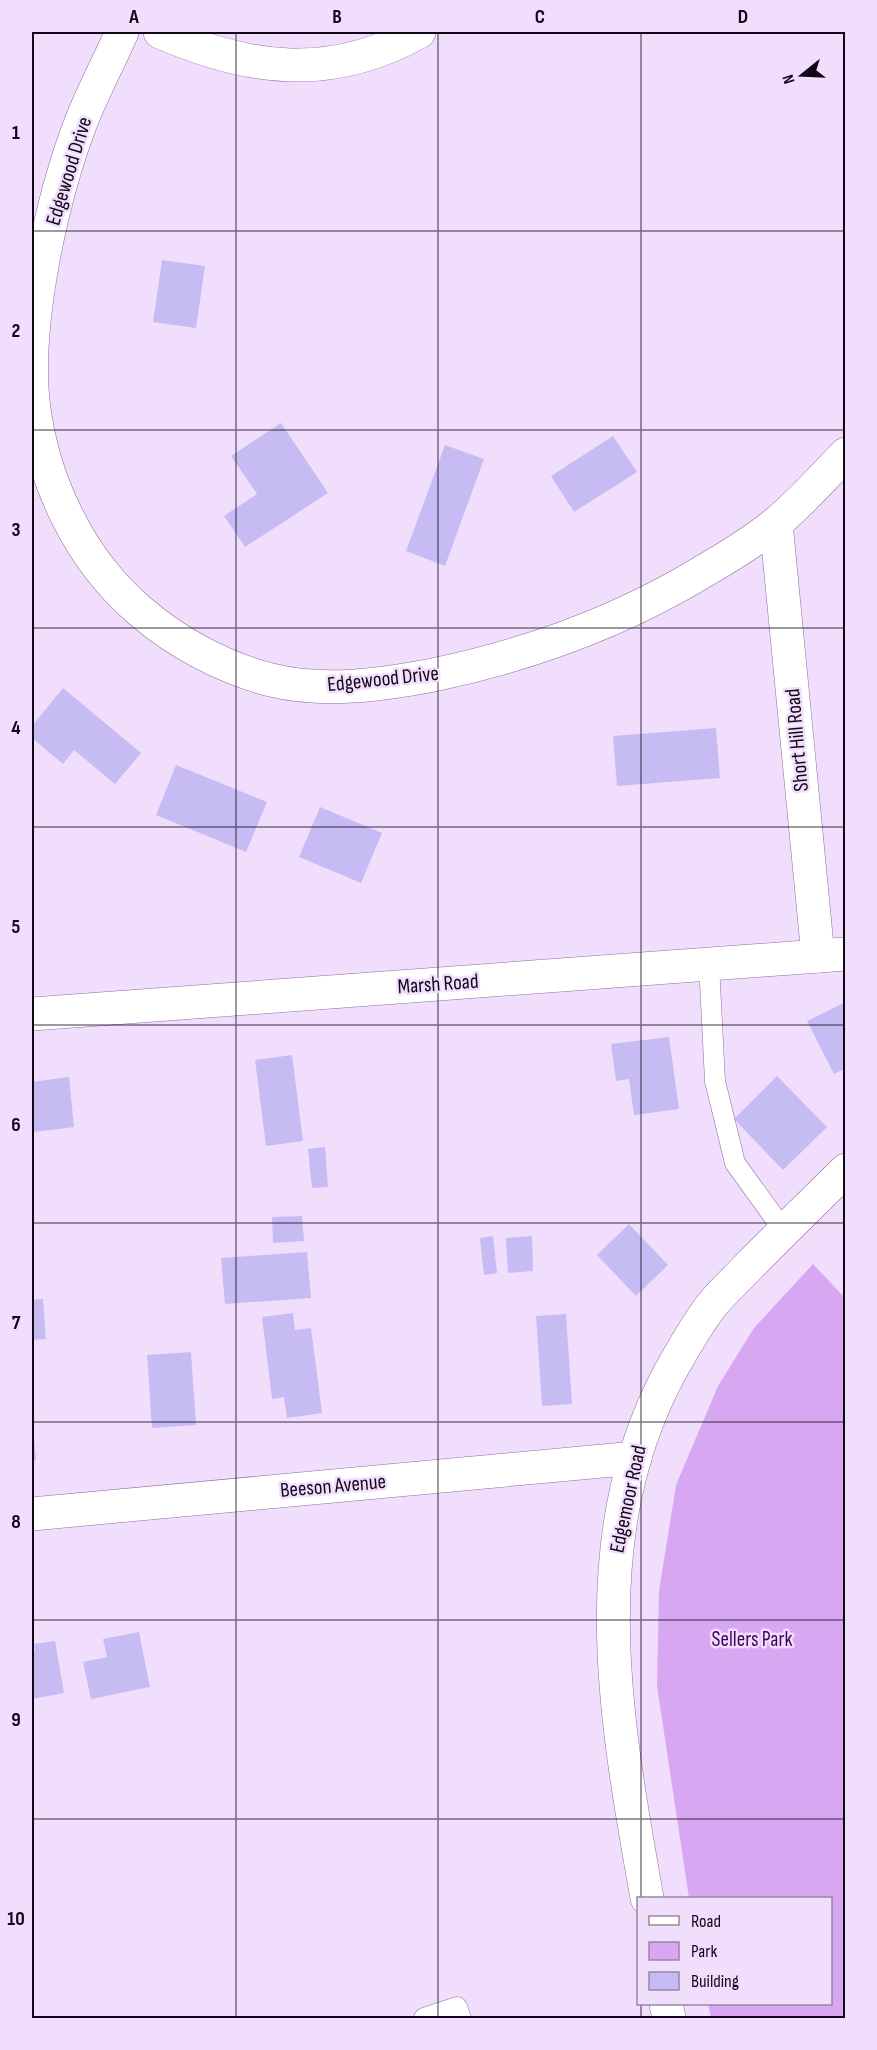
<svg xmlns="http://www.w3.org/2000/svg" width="877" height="2050" viewBox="0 0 877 2050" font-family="'Sofia Sans Condensed',sans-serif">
  <rect width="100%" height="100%" fill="#f1defd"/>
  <path fill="#d7a7f2" d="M813,1264L846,1299L845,2018H711L708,2004H830V1898H689L657,1686L659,1591L676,1485L718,1386L754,1328Z"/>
  <path fill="#c6bcf3" d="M162,260L205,266L196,328L153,322Z
    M281,423L328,493L245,547L224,516L257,494L231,456Z
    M613,436L637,472L574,512L551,476Z
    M445,445L484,459L445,566L406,551Z
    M63,688L141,753L115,784L74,750L63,764L32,738V726Z
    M716,728L720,778L617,786L613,736Z
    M176,765L267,802L246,852L156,815Z
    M320,807L382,833L361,883L299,857Z
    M846,1002V1068L834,1074L807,1021Z
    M669,1037L679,1109L634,1115L629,1079L616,1081L611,1044Z
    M292,1055L303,1141L266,1146L255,1060Z
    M777,1076L827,1127L783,1170L734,1119Z
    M69,1077L74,1127L34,1132L32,1115V1082Z
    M325,1147L328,1187L312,1188L308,1149Z
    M302,1216L304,1241L273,1243L272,1217Z
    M629,1224L668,1265L636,1296L597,1255Z
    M493,1236L497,1273L484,1275L480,1238Z
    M532,1236L533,1271L508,1273L506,1238Z
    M307,1252L311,1298L225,1304L221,1258Z
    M43,1299L46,1339L32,1340V1300Z
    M293,1313L295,1330L311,1328L322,1413L287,1418L284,1397L272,1399L262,1317Z
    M566,1314L572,1404L542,1406L536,1316Z
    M191,1352L196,1425L152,1428L147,1355Z
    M32,1428H33L36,1460L32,1461Z
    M139,1632L150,1687L91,1699L83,1662L107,1657L103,1639Z
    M55,1641L64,1693L32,1699V1652H35L34,1644Z"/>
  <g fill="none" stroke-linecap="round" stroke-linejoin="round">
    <defs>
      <path id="lane" d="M709,964L715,1081L735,1163L784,1231
        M424,2018L457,2007L461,2018"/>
      <path id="street" d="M122,32C109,62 93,91 81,122C52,198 25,320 33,401C42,480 79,559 140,611C177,643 224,668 271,680C324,693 381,685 433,675C529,655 620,622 704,571C728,557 753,542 775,524C801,503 823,477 846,454
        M160,32C250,71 331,81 419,32
        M776,523L818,956
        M32,1514L635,1458"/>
      <path id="secondary" d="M32,1014L846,954
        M647,1898C615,1718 580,1531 675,1363C686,1344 698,1323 711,1306C722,1292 737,1279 749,1266C781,1234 813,1202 846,1170
        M666,2004L669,2018"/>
    </defs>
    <use href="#lane" stroke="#8c6f9c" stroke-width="21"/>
    <use href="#street" stroke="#8c6f9c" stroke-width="34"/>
    <use href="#secondary" stroke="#8c6f9c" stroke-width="34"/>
    <use href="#lane" stroke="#fff" stroke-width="20"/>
    <use href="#street" stroke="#fff" stroke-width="33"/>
    <use href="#secondary" stroke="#fff" stroke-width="33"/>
  </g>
  <path fill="none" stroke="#110717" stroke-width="1.5" stroke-opacity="0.55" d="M236,32V2018M438,32V2018M641,32V1898M32,231H846M32,430H846M32,628H846M32,827H846M32,1025H846M32,1223H846M32,1422H846M32,1620H846M32,1819H846M641,2004V2018"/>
  <g text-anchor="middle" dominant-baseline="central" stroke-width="5" stroke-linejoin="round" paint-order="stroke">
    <g font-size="21" fill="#110717" stroke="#f1defd">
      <text transform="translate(69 171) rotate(-73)">Edgewood Drive</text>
      <text transform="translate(383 679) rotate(-6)">Edgewood Drive</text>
      <text transform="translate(797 740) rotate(-95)">Short Hill Road</text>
      <text transform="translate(438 984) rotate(-4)">Marsh Road</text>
      <text transform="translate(333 1486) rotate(-5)">Beeson Avenue</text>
      <text transform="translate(628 1499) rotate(-78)">Edgemoor Road</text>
    </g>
    <g font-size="21" fill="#44005e" stroke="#f1defd">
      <text x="752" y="1639">Sellers Park</text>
    </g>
  </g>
  <rect width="877" height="2050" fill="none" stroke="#f1defd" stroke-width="66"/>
  <rect x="637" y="1897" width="195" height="108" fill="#f1defd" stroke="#9788a1" stroke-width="1.5"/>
  <rect x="649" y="1916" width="30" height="9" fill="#ffffff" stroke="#9788a1" stroke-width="1.5"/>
  <text x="691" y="1927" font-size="18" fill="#110717">Road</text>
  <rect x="649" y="1942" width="30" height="18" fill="#d7a7f2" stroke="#9788a1" stroke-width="1.5"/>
  <text x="691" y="1957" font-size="18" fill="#110717">Park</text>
  <rect x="649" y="1972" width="30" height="18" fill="#c6bcf3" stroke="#9788a1" stroke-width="1.5"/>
  <text x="691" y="1987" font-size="18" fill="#110717">Building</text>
  <g transform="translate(802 75) rotate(252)" stroke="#f1defd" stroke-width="4.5" paint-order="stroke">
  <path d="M0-4.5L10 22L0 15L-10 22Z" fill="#110717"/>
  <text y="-9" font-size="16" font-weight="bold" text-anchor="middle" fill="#110717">N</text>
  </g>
  <rect x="33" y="33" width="811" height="1984" fill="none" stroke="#110717" stroke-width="2"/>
  <g font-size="20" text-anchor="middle" font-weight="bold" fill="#110717">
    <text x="134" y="23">A</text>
    <text x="337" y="23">B</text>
    <text x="540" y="23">C</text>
    <text x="743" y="23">D</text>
    <text x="16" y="139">1</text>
    <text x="16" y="337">2</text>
    <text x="16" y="536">3</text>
    <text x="16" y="734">4</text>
    <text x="16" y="933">5</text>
    <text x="16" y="1131">6</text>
    <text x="16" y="1329">7</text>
    <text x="16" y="1528">8</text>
    <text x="16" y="1726">9</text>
    <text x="16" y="1925">10</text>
  </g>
</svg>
